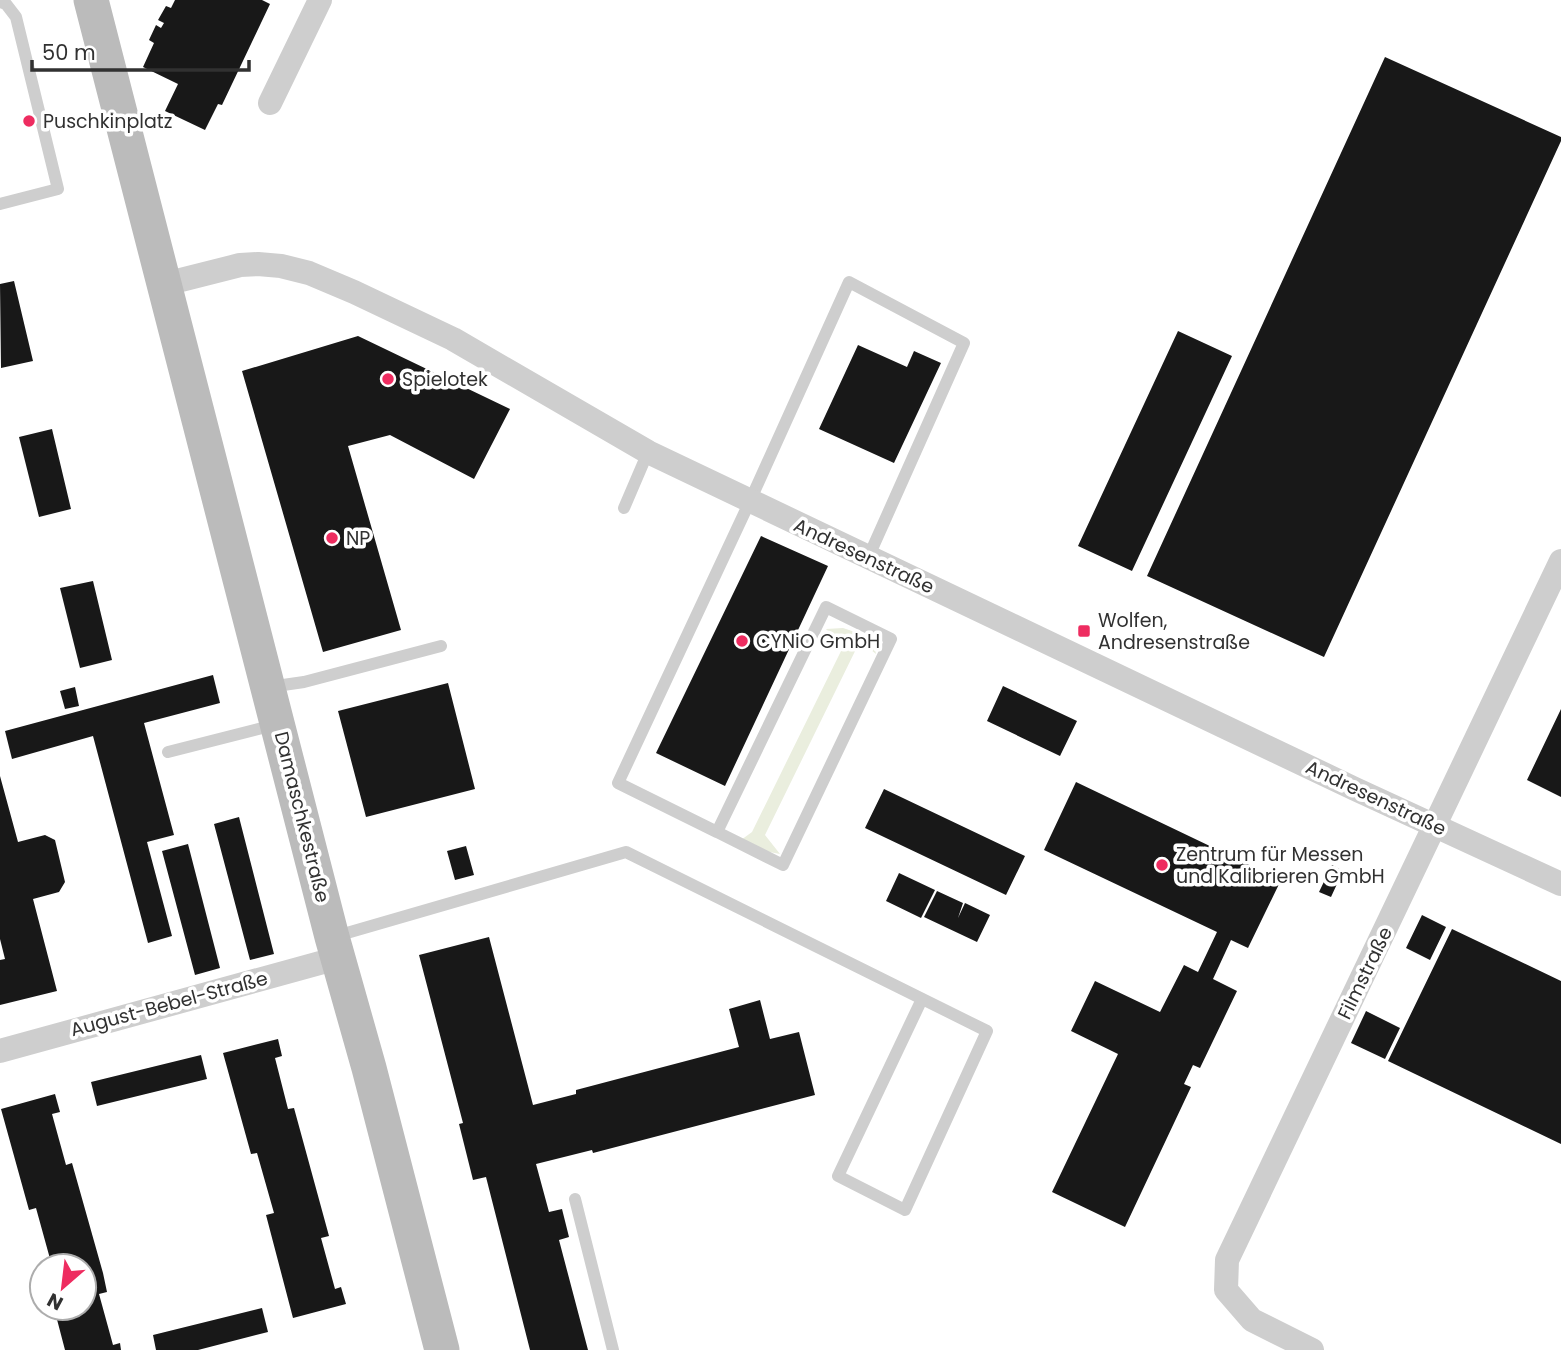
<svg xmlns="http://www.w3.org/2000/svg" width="1561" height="1350" viewBox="0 0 1561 1350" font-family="Poppins,sans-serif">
  <rect width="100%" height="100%" fill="#fff"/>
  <path fill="#eaeede" d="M843,628L858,633L874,644L876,654L860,641L765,835L780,854L760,850L741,840L752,832L843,647L826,629Z"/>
  <path fill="#181818" d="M175,0H262L270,4L222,105L218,104L205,130L165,111L178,84L143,67L154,43L149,40L156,25L161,28L164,23L158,20L166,6L171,8Z
    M1385,57L1561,137V141L1324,657L1147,576Z
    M14,281L33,361L1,368L0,284Z
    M1178,331L1232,356L1132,571L1078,546Z
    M358,336L510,409L474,479L390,435L348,446L401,630L323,652L242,371Z
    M858,345L907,367L914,351L941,363L894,463L819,429Z
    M52,429L71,509L39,517L19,437Z
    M761,536L828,566L725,786L656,753Z
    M93,581L112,660L80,668L60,588Z
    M213,675L220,703L144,723L174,835L147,842L172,936L148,943L93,736L12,759L5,731Z
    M448,683L475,789L366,817L338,711Z
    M1003,686L1077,721L1060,756L987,721Z
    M75,687L79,706L65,709L60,691Z
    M1561,709V797L1527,780Z
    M0,776L18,842L45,835L55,840L65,882L59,892L33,899L57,991L0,1005V960L5,959L0,939Z
    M1076,782L1281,880L1248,948L1231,940L1213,979L1237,991L1200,1068L1193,1065L1184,1084L1191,1087L1125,1227L1052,1192L1118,1054L1071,1031L1095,981L1160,1012L1184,965L1198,972L1217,932L1044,850Z
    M884,789L1025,856L1006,895L865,828Z
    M239,817L274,954L250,960L214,824Z
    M188,844L220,968L195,975L162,851Z
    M466,846L474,875L455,880L447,851Z
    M1332,865L1343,871L1331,897L1319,892Z
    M899,873L935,890L921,918L886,901Z
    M937,891L963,903L958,918L965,903L990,915L977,942L924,917Z
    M1422,915L1446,927L1430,960L1406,948Z
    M1452,929L1561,981V1144L1388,1061Z
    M489,937L533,1105L576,1094V1090L739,1047L729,1009L760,1000L770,1039L799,1032L815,1095L593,1153L592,1150L536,1164L549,1212L562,1209L569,1237L559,1240L588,1350H530L486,1177L473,1180L459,1124L463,1123L419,955Z
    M1366,1011L1400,1028L1385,1059L1351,1043Z
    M278,1039L282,1056L275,1058L288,1109L294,1108L329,1236L321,1238L335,1289L341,1287L346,1304L293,1318L266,1215L274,1213L257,1153L251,1154L223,1053Z
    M201,1055L207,1079L97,1106L91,1082Z
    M55,1094L60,1112L52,1114L66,1165L72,1163L103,1273L107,1292L99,1294L113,1345L120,1343L121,1350H65L54,1308H84V1266H52L36,1208L29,1210L1,1109Z
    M262,1308L268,1332L198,1350H156L153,1335Z"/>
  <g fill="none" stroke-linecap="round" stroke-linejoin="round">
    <path stroke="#cecece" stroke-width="12" d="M0,2L6,4L16,17L58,189L0,204
      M624,508L648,452
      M269,687L304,682L441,646
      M168,752L274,725
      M717,832L783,865L891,639L826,607L717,832L618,783L750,501L849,282L964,343L868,558
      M333,937L626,852L987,1031L905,1210L838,1176L922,999
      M575,1199L613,1350"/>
    <path stroke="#cecece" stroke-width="24" d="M270,103L320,0
      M165,284L240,265L258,264L281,266L309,273L354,292L453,339L648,452L1355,789L1561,884
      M0,1051L338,958
      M1312,1350L1252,1320L1226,1290L1227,1260L1561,561"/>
    <path stroke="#bbb" stroke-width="35" d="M91,0L332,937L369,1068L442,1350"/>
  </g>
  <g fill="#ee2c60" stroke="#fff" stroke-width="2.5">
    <circle cx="29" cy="121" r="7"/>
    <circle cx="388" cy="379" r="7"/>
    <circle cx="332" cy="538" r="7"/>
    <rect x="1077" y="624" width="14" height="14" rx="3.5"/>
    <circle cx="742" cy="641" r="7"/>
    <circle cx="1162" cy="865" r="7"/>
  </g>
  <g text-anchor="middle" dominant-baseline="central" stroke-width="7" stroke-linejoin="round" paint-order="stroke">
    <g font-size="19" fill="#313131" stroke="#fff" text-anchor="start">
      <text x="43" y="121">Puschkinplatz</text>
      <text x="402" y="379">Spielotek</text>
      <text x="346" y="538">NP</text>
      <text x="1098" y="620">Wolfen,<tspan x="1098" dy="22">Andresenstraße</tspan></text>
      <text x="756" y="641">CYNiO GmbH</text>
      <text x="1176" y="854">Zentrum für Messen<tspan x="1176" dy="22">und Kalibrieren GmbH</tspan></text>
    </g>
    <g font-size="19" fill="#313131" stroke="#fff">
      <text transform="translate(864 556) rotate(25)">Andresenstraße</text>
      <text transform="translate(1376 798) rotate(25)">Andresenstraße</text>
      <text transform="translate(302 817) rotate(76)">Damaschkestraße</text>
      <text transform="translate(1365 973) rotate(-64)">Filmstraße</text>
      <text transform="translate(169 1004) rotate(-15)">August-Bebel-Straße</text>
    </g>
  </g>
  <g transform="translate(63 1287) rotate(208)"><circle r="33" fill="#ffffff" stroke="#adadad" stroke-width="2"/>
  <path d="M0-5L12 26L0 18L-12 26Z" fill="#ee2c60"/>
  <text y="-10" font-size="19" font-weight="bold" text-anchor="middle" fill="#313131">N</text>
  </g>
  <path d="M32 60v10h217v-10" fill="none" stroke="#313131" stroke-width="3.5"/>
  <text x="42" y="60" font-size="21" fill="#313131" stroke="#ffffff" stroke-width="5" paint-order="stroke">50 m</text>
</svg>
